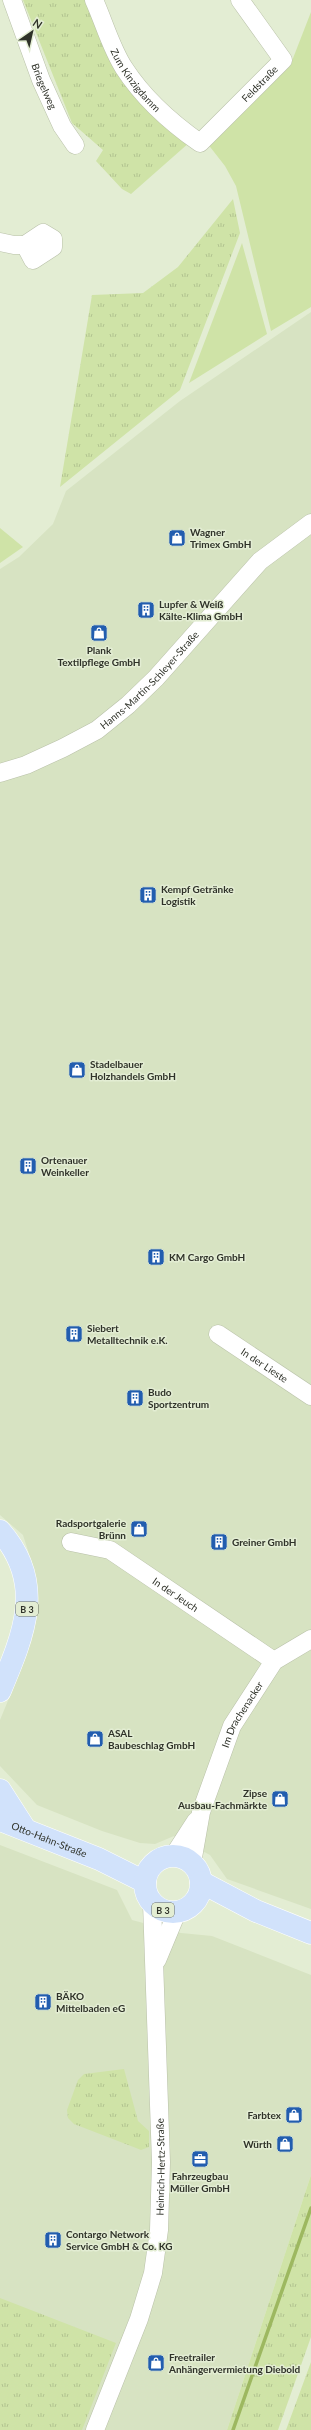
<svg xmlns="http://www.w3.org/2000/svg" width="311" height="2430" viewBox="0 0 311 2430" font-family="Lato,sans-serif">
  <defs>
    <pattern id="grass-tufts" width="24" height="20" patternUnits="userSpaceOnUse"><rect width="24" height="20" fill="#cfe3a7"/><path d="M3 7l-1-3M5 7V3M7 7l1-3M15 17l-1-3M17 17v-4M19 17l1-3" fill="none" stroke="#b2c390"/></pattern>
  </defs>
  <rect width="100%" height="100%" fill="#e3edd3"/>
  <path fill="#d7e3c2" d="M311,312V1909L227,1879L210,1855L174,1836L155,1844L140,1843L102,1831L37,1805L0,1766V1720L26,1657L36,1621L37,1597L32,1563L23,1535L0,1515V569L19,557L53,524L66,491L180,401Z
    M0,1845L117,1890L132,1920L181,1933L212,1936L311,1975V2175L227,2430H0Z"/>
  <path fill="url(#grass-tufts)" d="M23,0H86L105,45L190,142L131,194L122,189L96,161L103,150L72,123Z
    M233,199L240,233L180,390L60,487L92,295L143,293L178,267Z
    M124,2069L138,2121L149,2131V2147L141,2150L136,2148L74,2124L68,2118L67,2110L78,2080L84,2074Z
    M311,2175V2337L278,2430H227Z
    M0,2298L116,2343L82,2430H0Z
    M311,2362V2430H286Z"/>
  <path fill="#cfe3a7" d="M311,12V307L271,331L236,186L225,166L207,143L290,66Z
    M242,243L267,334L189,383Z
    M0,528L23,547L0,563Z"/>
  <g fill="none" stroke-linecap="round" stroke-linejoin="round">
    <path stroke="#9db860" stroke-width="3.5" d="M233,2430L311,2208"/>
    <defs>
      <g id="minor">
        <path id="s1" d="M12,0L41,80L62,126L75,145"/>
        <path id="s2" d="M94,0C104,22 111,48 124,68C144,99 170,122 200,143L283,60L240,0"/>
        <path d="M43,233L53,239V247L33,260L25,245Z"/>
        <path d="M0,242L14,245H25"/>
        <path id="s3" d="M0,773L26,765L63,748L97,730L128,705L156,678L260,561L311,523"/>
        <path id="s4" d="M218,1334L311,1396"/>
        <path id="s5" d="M71,1542L110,1550L274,1661"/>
        <path d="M174,1855L196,1821"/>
        <path id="s6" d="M192,1863L201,1812L232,1726L274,1661L311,1639"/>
        <path d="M157,1960L177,1912"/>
        <path id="s7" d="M95,2430L139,2319L153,2273L159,2230L161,2162L152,1903"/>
      </g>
      <g id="major">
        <path d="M0,1531C46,1583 24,1634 0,1691"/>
        <path d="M0,1790L25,1829"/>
        <path id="s8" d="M0,1820L99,1859L145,1882"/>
        <circle cx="173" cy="1884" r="28"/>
        <path d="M201,1882L256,1911L311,1933"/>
      </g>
    </defs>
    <use href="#minor" stroke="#b9c1a9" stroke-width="19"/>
    <use href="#major" stroke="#fff" stroke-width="23"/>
    <use href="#minor" stroke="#fff" stroke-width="18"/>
    <use href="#major" stroke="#d1e2fb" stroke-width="22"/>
  </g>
  <defs>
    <symbol id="shop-square" viewBox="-11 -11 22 22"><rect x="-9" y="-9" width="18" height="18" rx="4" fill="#225daf" stroke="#e3edd3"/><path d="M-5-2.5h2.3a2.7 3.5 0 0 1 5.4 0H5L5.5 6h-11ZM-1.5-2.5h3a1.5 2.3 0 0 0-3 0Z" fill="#fff"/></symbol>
    <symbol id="building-square" viewBox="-11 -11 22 22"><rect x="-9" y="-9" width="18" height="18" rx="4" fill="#225daf" stroke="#e3edd3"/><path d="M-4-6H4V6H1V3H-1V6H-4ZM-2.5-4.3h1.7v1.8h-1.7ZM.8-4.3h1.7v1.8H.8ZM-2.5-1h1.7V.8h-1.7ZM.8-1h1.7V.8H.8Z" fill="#fff"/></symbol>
    <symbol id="office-square" viewBox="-11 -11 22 22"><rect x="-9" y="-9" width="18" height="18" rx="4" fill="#225daf" stroke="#e3edd3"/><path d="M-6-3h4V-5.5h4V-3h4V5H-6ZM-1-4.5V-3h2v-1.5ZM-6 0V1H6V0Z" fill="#fff"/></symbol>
  </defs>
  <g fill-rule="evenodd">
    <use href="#shop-square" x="167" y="528" width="20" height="20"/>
    <use href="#building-square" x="136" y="600" width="20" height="20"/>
    <use href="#shop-square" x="89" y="623" width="20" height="20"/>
    <use href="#building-square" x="138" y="885" width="20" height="20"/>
    <use href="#shop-square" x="67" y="1060" width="20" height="20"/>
    <use href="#building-square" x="18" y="1156" width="20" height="20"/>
    <use href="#building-square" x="146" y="1247" width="20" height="20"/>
    <use href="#building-square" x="64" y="1324" width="20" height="20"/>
    <use href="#building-square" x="125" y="1388" width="20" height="20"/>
    <use href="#shop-square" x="129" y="1519" width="20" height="20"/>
    <use href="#building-square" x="209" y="1532" width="20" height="20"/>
    <use href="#shop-square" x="85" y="1729" width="20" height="20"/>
    <use href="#shop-square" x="270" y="1789" width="20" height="20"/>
    <use href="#building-square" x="33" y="1992" width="20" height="20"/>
    <use href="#shop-square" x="284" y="2105" width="20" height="20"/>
    <use href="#shop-square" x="275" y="2134" width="20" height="20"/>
    <use href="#office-square" x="190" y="2149" width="20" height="20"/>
    <use href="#building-square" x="43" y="2230" width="20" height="20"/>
    <use href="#shop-square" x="146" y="2353" width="20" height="20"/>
  </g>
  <g text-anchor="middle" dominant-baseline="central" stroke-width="3" stroke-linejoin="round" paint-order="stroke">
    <g fill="#e3edd3" stroke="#656a5c" stroke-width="1">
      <rect x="16" y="1602" width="22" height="14" rx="3"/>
      <rect x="152" y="1903" width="22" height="14" rx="3"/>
    </g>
    <g font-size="9" font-weight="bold" fill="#2f3229">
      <text x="27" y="1609">B 3</text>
      <text x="163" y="1910">B 3</text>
    </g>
    <g font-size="10" fill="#2f3229" stroke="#e3edd3">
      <text stroke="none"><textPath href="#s2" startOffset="91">Zum Kinzigdamm</textPath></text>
      <text stroke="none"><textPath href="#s2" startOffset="266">Feldstraße</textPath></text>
      <text stroke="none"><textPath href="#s1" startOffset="92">Briegelweg</textPath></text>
      <text stroke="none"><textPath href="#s3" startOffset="179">Hanns-Martin-Schleyer-Straße</textPath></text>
      <text stroke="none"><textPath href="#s4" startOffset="56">In der Lieste</textPath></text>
      <text stroke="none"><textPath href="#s5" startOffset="119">In der Jeuch</textPath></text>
      <text stroke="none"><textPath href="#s6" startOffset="158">Im Drachenacker</textPath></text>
      <text stroke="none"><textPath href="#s8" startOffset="53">Otto-Hahn-Straße</textPath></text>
      <text stroke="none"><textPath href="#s7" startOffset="274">Heinrich-Hertz-Straße</textPath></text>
    </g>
    <g font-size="10" font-weight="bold" fill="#2f3229" stroke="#e3edd3" text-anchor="start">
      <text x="190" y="532">Wagner<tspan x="190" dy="12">Trimex GmbH</tspan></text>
      <text x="159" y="604">Lupfer &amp; Weiß<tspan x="159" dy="12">Kälte-Klima GmbH</tspan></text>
      <text x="99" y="650" text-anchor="middle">Plank<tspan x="99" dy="12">Textilpflege GmbH</tspan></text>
      <text x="161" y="889">Kempf Getränke<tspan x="161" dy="12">Logistik</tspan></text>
      <text x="90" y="1064">Stadelbauer<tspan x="90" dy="12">Holzhandels GmbH</tspan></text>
      <text x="41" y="1160">Ortenauer<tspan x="41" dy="12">Weinkeller</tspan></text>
      <text x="169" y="1257">KM Cargo GmbH</text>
      <text x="87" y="1328">Siebert<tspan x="87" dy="12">Metalltechnik e.K.</tspan></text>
      <text x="148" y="1392">Budo<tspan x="148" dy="12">Sportzentrum</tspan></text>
      <text x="126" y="1523" text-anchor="end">Radsportgalerie<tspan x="126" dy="12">Brünn</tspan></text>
      <text x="232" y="1542">Greiner GmbH</text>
      <text x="108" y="1733">ASAL<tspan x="108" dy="12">Baubeschlag GmbH</tspan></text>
      <text x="267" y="1793" text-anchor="end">Zipse<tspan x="267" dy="12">Ausbau-Fachmärkte</tspan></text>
      <text x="56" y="1996">BÄKO<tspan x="56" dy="12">Mittelbaden eG</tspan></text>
      <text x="281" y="2115" text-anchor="end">Farbtex</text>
      <text x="272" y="2144" text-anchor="end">Würth</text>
      <text x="200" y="2176" text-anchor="middle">Fahrzeugbau<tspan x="200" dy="12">Müller GmbH</tspan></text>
      <text x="66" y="2234">Contargo Network<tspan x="66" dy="12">Service GmbH &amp; Co. KG</tspan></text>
      <text x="169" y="2357">Freetrailer<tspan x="169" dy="12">Anhängervermietung Diebold</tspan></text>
    </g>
  </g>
  <g transform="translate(32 32) rotate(34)" stroke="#e3edd3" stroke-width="3" paint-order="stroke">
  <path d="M0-3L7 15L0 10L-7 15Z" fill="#2f3229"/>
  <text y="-6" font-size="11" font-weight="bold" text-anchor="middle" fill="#2f3229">N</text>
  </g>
</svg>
